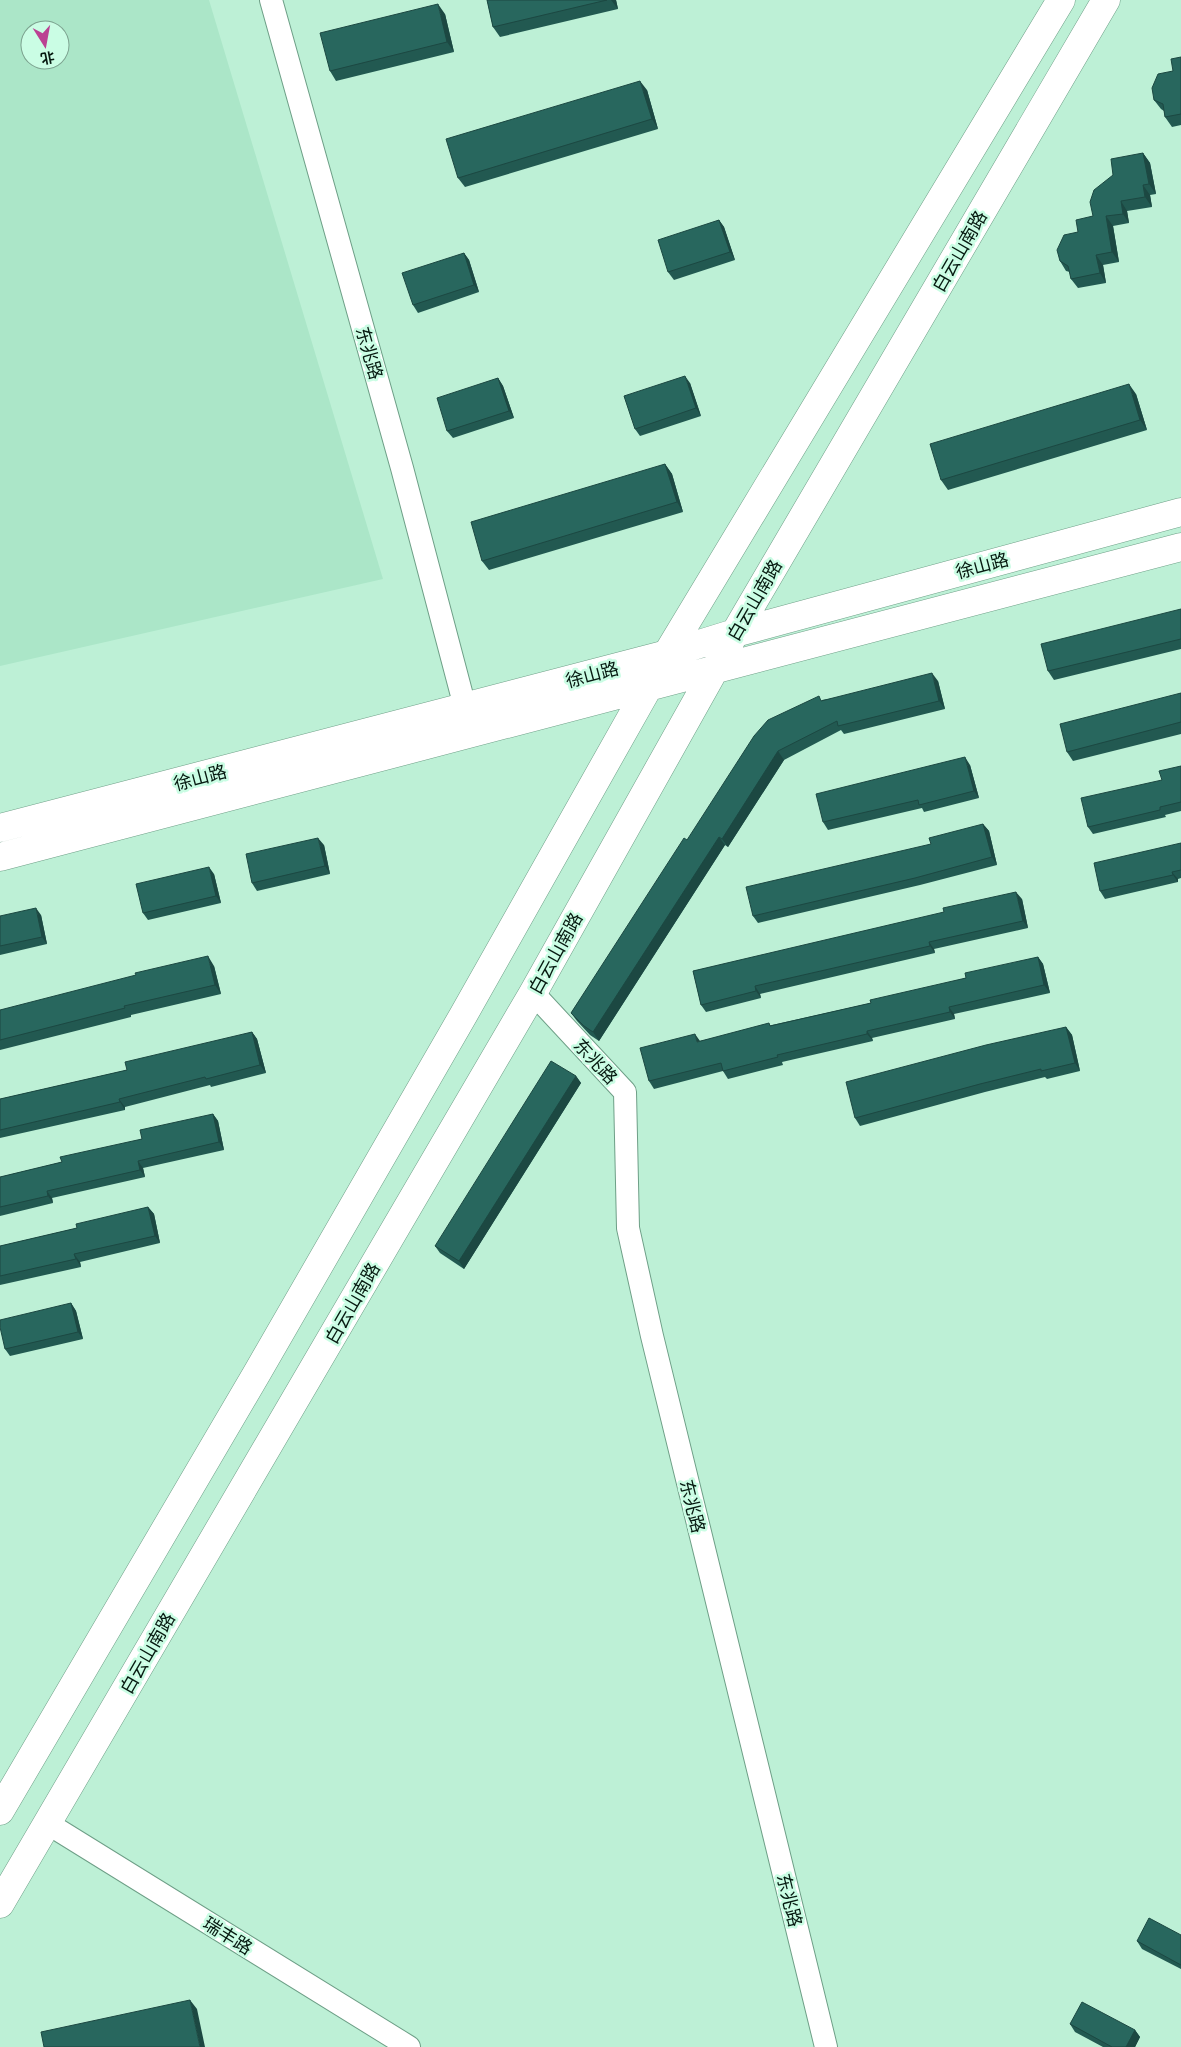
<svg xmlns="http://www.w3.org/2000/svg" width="1181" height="2047" viewBox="0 0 1181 2047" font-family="'Noto Sans','Noto Sans SC',sans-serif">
  <rect width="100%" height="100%" fill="#bdf0d6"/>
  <path fill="#abe6c8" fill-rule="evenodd" d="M0,0H209L383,579L0,666ZM30,30H60V60H30Z"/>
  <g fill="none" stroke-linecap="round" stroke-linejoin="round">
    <defs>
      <path id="minor" d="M271,0L402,468L465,707
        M533,993L625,1092L628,1228L652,1336L826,2047
        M47,1823L409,2047"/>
      <path id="major" d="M0,828L667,654L735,633L1181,512
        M0,857L1181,547
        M0,1811L257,1373L464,1014L667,654L1061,0
        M0,1904L533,993L735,633L1106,0"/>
    </defs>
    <use href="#minor" stroke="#6e9f87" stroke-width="24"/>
    <use href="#major" stroke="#6e9f87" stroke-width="29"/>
    <use href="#minor" stroke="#fff" stroke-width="22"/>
    <use href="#major" stroke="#fff" stroke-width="28"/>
  </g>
  <path fill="#225951" d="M487,0H616L618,9L500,37L493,27Z
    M445,14L454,52L336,81L330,71Z
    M1181,57V125L1172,127L1165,117L1164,111L1161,109L1154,100L1173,71Z
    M647,90L658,129L465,187L458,178Z
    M1143,153L1150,163L1156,194L1150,195L1152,207L1127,211L1129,223L1113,226L1119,262L1103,265L1106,283L1078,288L1071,279L1070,272L1066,271L1060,261L1078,232L1093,216Z
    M719,220L724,227L735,260L674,280L668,272Z
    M464,253L469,260L479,292L418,313L413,305Z
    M498,378L503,386L514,418L453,438L447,431Z
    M690,383L701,416L640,436L635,429Z
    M1136,394L1147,430L948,490L941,480Z
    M665,464L672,474L683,512L489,570L482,561Z
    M1181,609V649L1054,680L1048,671Z
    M938,681L945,709L844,734L841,730L784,760L728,847L725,845L599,1041L590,1035L577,1021L571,1013L687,840L822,700Z
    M1181,693V734L1073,761L1067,752Z
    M970,765L979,798L924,812L922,808L828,830L823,822Z
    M1181,766V811L1165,815L1166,817L1093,834L1088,827L1162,780Z
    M983,824L989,831L997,865L920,885L758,923L753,916Z
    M1181,843V878L1178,879V882L1105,899L1100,891Z
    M324,845L330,874L257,891L252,883Z
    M214,874L221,903L148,920L143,913Z
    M1022,899L1028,928L934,949L935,953L760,994L761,998L706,1012L701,1005L693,971Z
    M41,915L47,944L0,955V916Z
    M1038,957L1043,964L1050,993L954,1014L955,1019L872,1038L873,1041L782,1062L783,1065L728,1079L723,1071L654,1089L649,1081L700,1041L871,1003L966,978Z
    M214,966L221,994L131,1015V1017L0,1050V1010Z
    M1066,1027L1072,1035L1080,1071L1047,1079L1045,1077L985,1092L860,1126L855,1118Z
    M252,1032L257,1039L266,1073L211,1087L210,1085L125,1107V1110L0,1138V1099L127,1070Z
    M576,1076L581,1083L464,1269L440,1253L435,1246Z
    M213,1114L218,1121L224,1150L143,1168L145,1177L52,1198L53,1203L0,1216V1177L62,1162L142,1139Z
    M148,1207L154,1214L160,1243L80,1262L81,1267L0,1285V1246L77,1228Z
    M71,1303L76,1311L83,1339L10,1356L5,1349Z
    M1181,1935V1969L1142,1949L1137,1941Z
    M1070,2024L1135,2030L1140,2037L1135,2047H1103L1075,2032Z"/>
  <path fill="#1c4842" d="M611,0H616L618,9Z
    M438,4L445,14L454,52L447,42Z
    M640,81L647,90L658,129L652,119Z
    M1143,153L1150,163L1156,194L1149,184Z
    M1143,185L1150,195L1152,207L1145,197Z
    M1121,201L1127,211L1129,223L1123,214Z
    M1106,216L1113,226L1119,262L1112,252Z
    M719,220L724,227L735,260L730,252Z
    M464,253L469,260L479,292L474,285Z
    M1096,255L1103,265L1106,283L1100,273Z
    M685,376L690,383L701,416L696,408Z
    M498,378L503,386L514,418L509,411Z
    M1129,384L1136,394L1147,430L1140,420Z
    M665,464L672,474L683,512L677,502Z
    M932,673L938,681L945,709L939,701Z
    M778,751L784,760L728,847L722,839Z
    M965,757L970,765L979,798L974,791Z
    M983,824L989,831L997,865L992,857Z
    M719,837L725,845L599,1041L593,1032Z
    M318,838L324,845L330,874L325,866Z
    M209,867L214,874L221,903L216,896Z
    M1172,872L1178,879V882L1173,875Z
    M1016,892L1022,899L1028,928L1023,921Z
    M36,908L41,915L47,944L42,937Z
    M929,942L934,949L935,953L930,946Z
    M208,956L214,966L221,994L215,985Z
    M1038,957L1043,964L1050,993L1044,985Z
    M755,986L760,994L761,998L756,991Z
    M949,1007L954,1014L955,1019L950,1012Z
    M1066,1027L1072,1035L1080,1071L1075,1063Z
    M867,1031L872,1038L873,1041L867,1034Z
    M252,1032L257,1039L266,1073L260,1065Z
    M695,1034L700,1041L697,1042Z
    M576,1076L581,1083L464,1269L459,1261Z
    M119,1099L125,1107V1110L120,1102Z
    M213,1114L218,1121L224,1150L219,1142Z
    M138,1161L143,1168L145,1177L140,1170Z
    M47,1191L52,1198L53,1203L48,1196Z
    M148,1207L154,1214L160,1243L155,1236Z
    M74,1254L80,1262L81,1267L76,1259Z
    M71,1303L76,1311L83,1339L78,1332Z
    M190,2000L197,2009L205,2047H200Z
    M1135,2030L1140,2037L1135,2047H1126Z"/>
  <path fill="#28675e" stroke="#1c4842" d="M487,0H607L493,27Z
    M438,4L447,42L330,71L320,33Z
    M1181,57V114L1165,117L1163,104L1154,100L1152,88L1158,74L1173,71L1171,59Z
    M640,81L652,119L458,178L446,139Z
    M1143,153L1149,184L1143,185L1145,197L1121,201L1123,214L1106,216L1112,252L1096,255L1100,273L1071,279L1068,266L1060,261L1057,250L1064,235L1078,232L1076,220L1093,216L1090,202L1094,190L1113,175L1111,159Z
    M719,220L730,252L668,272L658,240Z
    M464,253L474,285L413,305L402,273Z
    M685,376L696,408L635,429L624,396Z
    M498,378L509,411L447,431L437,398Z
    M1129,384L1140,420L941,480L930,444Z
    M665,464L677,502L482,561L471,522Z
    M1181,609V639L1048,671L1041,644Z
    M932,673L939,701L838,726L837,721L778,751L722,839L719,837L593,1032L584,1026L571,1013L684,838L687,840L754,736L768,720L819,696L821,701Z
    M1181,693V722L1067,752L1060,724Z
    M965,757L974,791L919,805L918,800L823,822L816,794Z
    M1181,766V802L1160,807V810L1088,827L1081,798L1162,780L1159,771Z
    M983,824L992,857L915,878L753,916L746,887L931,844L929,838Z
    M318,838L325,866L252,883L246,854Z
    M1181,843V870L1172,872L1173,875L1100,891L1094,863Z
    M209,867L216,896L143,913L136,884Z
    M1016,892L1023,921L929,942L930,946L755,986L756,991L701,1005L693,971L944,912L943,908Z
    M36,908L42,937L0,946V916Z
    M208,956L215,985L124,1006L125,1008L0,1040V1010L136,975L135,973Z
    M1038,957L1044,985L949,1007L950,1012L867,1031V1034L777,1055L778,1057L723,1071L721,1063L649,1081L640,1048L695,1034L697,1042L769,1023L770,1026L871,1003L870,1000L966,978L965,973Z
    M1066,1027L1075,1063L1041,1071V1069L980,1084L855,1118L846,1082L986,1045Z
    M252,1032L260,1065L206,1079L205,1077L119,1099L120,1102L0,1130V1099L127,1070L125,1062Z
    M551,1061L576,1076L459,1261L435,1246Z
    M213,1114L219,1142L138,1161L140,1170L47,1191L48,1196L0,1207V1177L62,1162L60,1157L142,1139L140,1130Z
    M148,1207L155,1236L74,1254L76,1259L0,1276V1246L77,1228L76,1224Z
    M71,1303L78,1332L5,1349L0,1327V1320Z
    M1149,1918L1181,1935V1965L1137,1941Z
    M190,2000L200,2047H44L41,2032Z
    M1082,2002L1135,2030L1126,2047H1112L1070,2024Z"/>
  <g text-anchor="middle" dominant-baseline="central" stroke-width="5" stroke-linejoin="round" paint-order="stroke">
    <g font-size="18" fill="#061910" stroke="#cafde4">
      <text transform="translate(959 251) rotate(-60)">白云山南路</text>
      <text transform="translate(370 353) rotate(74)">东兆路</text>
      <text transform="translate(982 565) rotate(-15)">徐山路</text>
      <text transform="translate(754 600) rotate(-60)">白云山南路</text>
      <text transform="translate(592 674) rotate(-15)">徐山路</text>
      <text transform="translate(200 777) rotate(-15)">徐山路</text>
      <text transform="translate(555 953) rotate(-61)">白云山南路</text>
      <text transform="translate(596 1061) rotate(47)">东兆路</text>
      <text transform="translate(352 1303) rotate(-60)">白云山南路</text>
      <text transform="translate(693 1506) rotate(76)">东兆路</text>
      <text transform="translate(147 1653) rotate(-60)">白云山南路</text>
      <text transform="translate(790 1900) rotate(76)">东兆路</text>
      <text transform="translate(228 1935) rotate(32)">瑞丰路</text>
    </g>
  </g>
  <g transform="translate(45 45) rotate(169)"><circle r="24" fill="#cafde4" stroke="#7ca28f"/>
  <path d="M0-4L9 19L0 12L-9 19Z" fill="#bb4193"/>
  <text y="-8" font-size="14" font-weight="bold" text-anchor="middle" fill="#061910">北</text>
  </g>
</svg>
